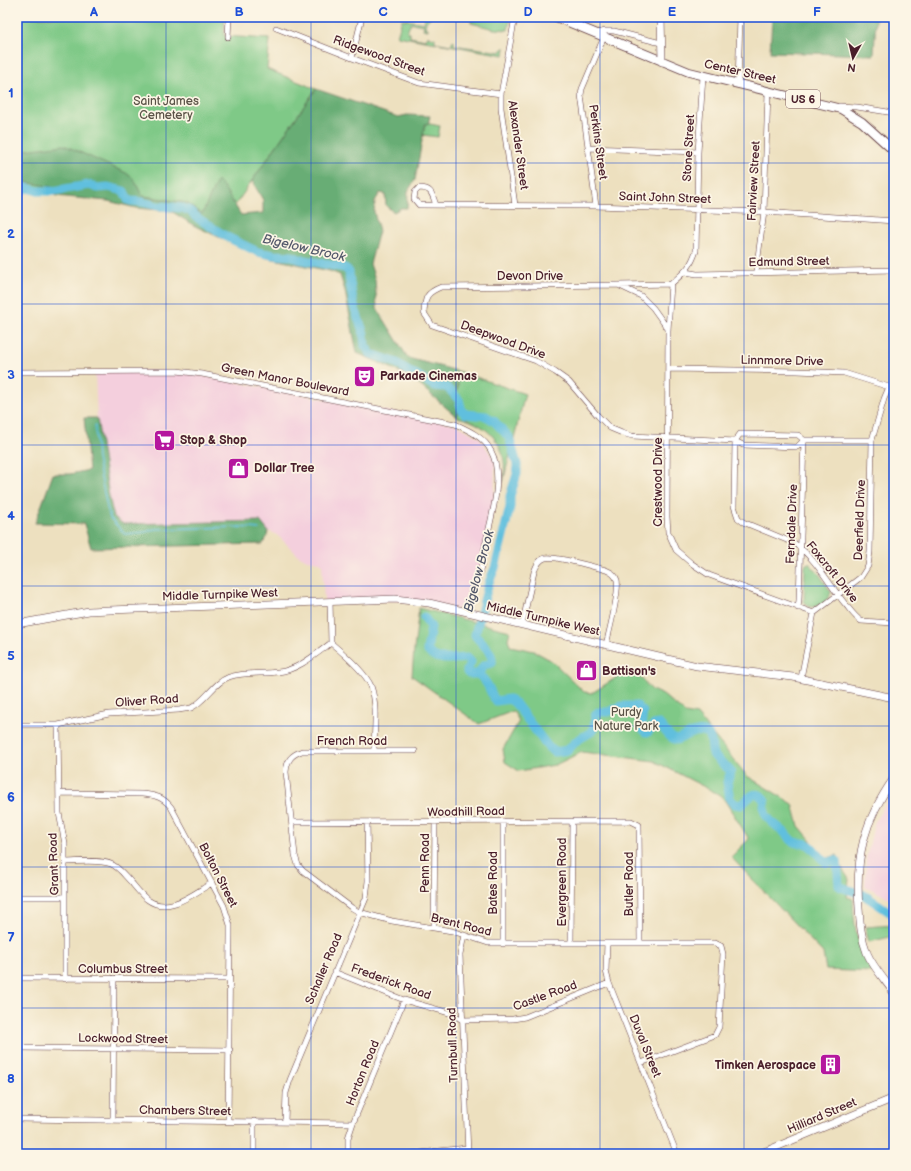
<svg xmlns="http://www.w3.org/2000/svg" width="911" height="1171" viewBox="0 0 911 1171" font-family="'Balsamiq Sans',sans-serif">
  <rect width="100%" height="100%" fill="#fcf5e5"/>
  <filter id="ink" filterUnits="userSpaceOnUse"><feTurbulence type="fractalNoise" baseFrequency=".025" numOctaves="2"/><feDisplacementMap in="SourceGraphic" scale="8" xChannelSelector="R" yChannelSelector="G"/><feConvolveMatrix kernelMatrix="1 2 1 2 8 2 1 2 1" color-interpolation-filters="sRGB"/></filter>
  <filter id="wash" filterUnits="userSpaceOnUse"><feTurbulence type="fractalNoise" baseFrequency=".012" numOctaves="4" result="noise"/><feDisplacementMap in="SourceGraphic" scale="16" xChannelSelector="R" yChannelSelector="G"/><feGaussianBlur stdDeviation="0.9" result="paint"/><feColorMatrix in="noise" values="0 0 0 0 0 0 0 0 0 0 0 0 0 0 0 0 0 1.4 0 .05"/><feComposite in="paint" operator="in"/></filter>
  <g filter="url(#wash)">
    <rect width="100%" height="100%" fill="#ede0bf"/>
    <path fill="#f4cfdd" d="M95,371H177L455,424L480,438L495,461L494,504L480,570L465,611L414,601H324L322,564L320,562L307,560L298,555L276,534L268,531L260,521L124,524L114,517L109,496L97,418Z
      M894,791V901L865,886L866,859L875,821Z"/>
    <path fill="#7fc987" stroke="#647459" d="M17,17H225L224,36L270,39L267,69L316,89L220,227L187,203L131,194L18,190Z
      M425,17H431L426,22L425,28H428V30L423,29L424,25L411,23L410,26L409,27L407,32L410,33V37L426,40L427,36L435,38V42L451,45L453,40L454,41V45L501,52L503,48H505L504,55L397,36L402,19L424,23Z
      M460,17H511L508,30L494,29L471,23V19Z
      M425,123L440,126L438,137L423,135Z
      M458,371L525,394L503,482C510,447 490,424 457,417Z
      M809,563L819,574L831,592C829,601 816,610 807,606L804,601L805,566L806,564Z
      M419,608L510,631L508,639L510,646L534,651L552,661L584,692L592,693L625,672L638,675L652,690L663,695L685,713L697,715L747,776L793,804L799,826L810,839L822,860L837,855L843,870L849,879L847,897L853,899C854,927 857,947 872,972L826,970L823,953L731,857L749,839L722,796L654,761L582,752L555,765L519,771L505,762L503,749L519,721L513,711L479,724L412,676L414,650Z
      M894,925V936L869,942L865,927Z"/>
    <path fill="#67ad74" stroke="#586650" d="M772,17H876L874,55L770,52Z
      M316,89L398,117L407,115L430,116L428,124H425L415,180L408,191L407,208H401L394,212L386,206L385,194L380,193L375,201L374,212L379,231L370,264L375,279L377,308L408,358L458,371L457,417L409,376L357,353L345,291L340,275L330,271L259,256L193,225L171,211L136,208L108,201L56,196L54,187L23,182L25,150L64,145L126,173L134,179L142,196L187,203L202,214L217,181L223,186L241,215L263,213V200L252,181Z
      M84,418H97L109,496L114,517L123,524L260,521L268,531L267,537L263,544L91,548L84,524L35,523L53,474H70L89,470Z"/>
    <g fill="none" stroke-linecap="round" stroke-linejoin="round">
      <path stroke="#60bfde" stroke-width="1.5" d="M95,425L97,458L107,507L110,518L125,534L145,532L155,529L241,527L259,529"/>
      <path stroke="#60bfde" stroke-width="9" d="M17,192L27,188L38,191H53L89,185L98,188L108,187L124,191L128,200L131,201L142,202L158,206L183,208L190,211L199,219L227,237L258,252L274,255L292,256L299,259L345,268L349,272L350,283L354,306L364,334L365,346L371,354L397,363L409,372L417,375L434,386L446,387L451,391L459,400L462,411L466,414L486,416L494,421L509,437L517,464V474L510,496V507L495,568L489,582L475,635C481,644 494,651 492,663L484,665L478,674
        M424,617L431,627L427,650C434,662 455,659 467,658L471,662L467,670V672L469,674H478
        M478,674C483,678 487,683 490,690C492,694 492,697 496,701L509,699L515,703L548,747L555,752L568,750L576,741L591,732L594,728L595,716L598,712H608L621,706H637L643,712L641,727L646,732H648L654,725L659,724C665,729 668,738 677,740C688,735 707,723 711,741C712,746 711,749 713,754C717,761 726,765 731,772L727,782L730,799L735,804L741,805C748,800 751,792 760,795L765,801C760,818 775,823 785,833C788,836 790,840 794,842C799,844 804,842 809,845C816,850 819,858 827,863L835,860L837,861L839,885L841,887L864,895L894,915"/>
    </g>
  </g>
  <g filter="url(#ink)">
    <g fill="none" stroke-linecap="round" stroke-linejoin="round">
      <defs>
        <path id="street" d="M515,17L501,94V108L515,205
          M579,26V17
          M276,28L352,58L419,83L501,94
          M596,33L606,31H614L661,43
          M228,37L229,17
          M352,58L362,17
          M738,85L740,17
          M839,106L857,107L894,113
          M589,148L698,152
          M436,205C432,194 432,188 419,188L415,192L414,199L419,205L596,206L764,212L894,221
          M596,206L581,95L582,89L604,37
          M685,272L697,274L894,270
          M756,272L764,212L768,92
          M671,284L618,285L441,287C426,293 425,297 424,313L432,325L536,361L555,372L569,382L598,416L610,428L622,433L632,436L735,441L743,445L797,447L804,440
          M671,284L668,330L667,517L668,532L676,550L691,563L709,575L814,613
          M671,284C684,272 690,269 696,251L698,152L703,76
          M620,286L641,296L653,308L668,329
          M669,369L797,371L844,373L889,387H894
          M17,372L177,371L202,374L455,424C468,430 484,437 491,451C504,475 492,515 486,541C484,551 483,561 480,571C475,585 469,598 465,611
          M735,441L734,506L738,518L743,522L794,543C816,558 829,585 846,605C851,611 855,617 861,621L894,623
          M735,441L740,434L798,435L804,440H872
          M330,601L331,643C343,653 365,672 371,686C378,706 374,730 374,751
          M798,608L799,600L804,440
          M522,625L534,572C536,567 538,560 545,558C555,555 594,567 606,570C611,572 615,574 617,580C620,591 609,632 606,645
          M801,678L814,613L861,577L868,566L870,552L872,440L884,399L889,387
          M17,725H58L109,714L179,710C182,709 187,709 191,708C206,701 213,683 229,677C244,672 262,674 278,672C298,670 316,654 331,643
          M58,725L59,813L65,844V979
          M415,751H302C291,755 287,760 286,772L295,855L298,865L303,871L352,908L359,912L392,921L452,931L488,943H715L721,946L723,954L719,1027L715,1035L641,1063
          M59,793L142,794C155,795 163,797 171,807L224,906L230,925V936L228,1121
          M292,822L631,821L639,825L640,943
          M65,862C78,862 99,859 111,864C119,867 125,876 131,882C136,888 142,896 148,900C169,915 194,893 212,883
          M17,897H65
          M434,927L435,822
          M464,935L460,955L468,1154
          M571,943L572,821
          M607,943L606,971L609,983L677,1154
          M503,944V821
          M334,972L404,1000L453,1014L462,1020L513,1019L525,1017L609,983
          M17,978L229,979
          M17,1048L230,1050
          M17,1119L353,1123
          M113,1120L114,978
          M285,1122L286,1093L290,1080L366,898L368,881L367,822
          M254,1154V1121
          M348,1154V1138L353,1123L404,1000
          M410,1154L467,1148"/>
        <path id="secondary" d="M661,17L662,62
          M17,624L89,611L110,610L395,599L429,603L697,666L793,677L894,698
          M894,778C864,821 855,856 859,908C860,923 861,938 867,953C873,967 885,980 894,993
          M759,1154L894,1098"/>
        <path id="primary" d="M556,17L689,72L841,109L862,122L894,151"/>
      </defs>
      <use href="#street" stroke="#623c41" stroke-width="6"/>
      <use href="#secondary" stroke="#623c41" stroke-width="8"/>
      <use href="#primary" stroke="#623c41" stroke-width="10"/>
      <use href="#street" stroke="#fff" stroke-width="5"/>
      <use href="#secondary" stroke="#fff" stroke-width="7"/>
      <use href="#primary" stroke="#fff" stroke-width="8"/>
    </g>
  </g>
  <path fill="none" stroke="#1d4ed8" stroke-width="1" stroke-opacity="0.55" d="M166,17V1154M311,17V1154M456,17V1154M600,17V1154M744,17V1154M17,163H894M17,304H894M17,445H894M17,586H894M17,726H894M17,867H894M17,1008H894"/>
  <defs>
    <symbol id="theatre-square" viewBox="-11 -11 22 22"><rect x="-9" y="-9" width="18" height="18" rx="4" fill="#b5179e" stroke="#fcf5e5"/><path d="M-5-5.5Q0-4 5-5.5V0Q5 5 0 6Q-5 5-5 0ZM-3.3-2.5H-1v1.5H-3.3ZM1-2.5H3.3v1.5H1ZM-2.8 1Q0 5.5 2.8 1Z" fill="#fff"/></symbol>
    <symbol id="supermarket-square" viewBox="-11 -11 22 22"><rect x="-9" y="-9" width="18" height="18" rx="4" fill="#b5179e" stroke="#fcf5e5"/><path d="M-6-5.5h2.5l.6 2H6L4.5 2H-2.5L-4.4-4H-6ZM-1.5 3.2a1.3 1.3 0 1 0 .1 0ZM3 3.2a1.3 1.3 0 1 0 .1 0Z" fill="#fff"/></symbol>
    <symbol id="shop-square" viewBox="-11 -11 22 22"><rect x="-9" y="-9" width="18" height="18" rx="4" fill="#b5179e" stroke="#fcf5e5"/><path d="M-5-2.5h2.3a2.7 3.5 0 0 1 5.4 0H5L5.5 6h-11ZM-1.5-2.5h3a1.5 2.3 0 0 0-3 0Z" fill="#fff"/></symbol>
    <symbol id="building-square" viewBox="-11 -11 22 22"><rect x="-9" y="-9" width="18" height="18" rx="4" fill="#b5179e" stroke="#fcf5e5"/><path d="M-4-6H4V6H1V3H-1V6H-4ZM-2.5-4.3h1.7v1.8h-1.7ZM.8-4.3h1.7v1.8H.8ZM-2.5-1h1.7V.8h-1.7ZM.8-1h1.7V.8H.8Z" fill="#fff"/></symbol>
  </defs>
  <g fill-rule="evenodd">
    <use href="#theatre-square" x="352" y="364" width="25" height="25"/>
    <use href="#supermarket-square" x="152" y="428" width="25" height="25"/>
    <use href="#shop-square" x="226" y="456" width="25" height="25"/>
    <use href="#shop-square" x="574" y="658" width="25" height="25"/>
    <use href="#building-square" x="818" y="1052" width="25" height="25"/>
  </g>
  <g text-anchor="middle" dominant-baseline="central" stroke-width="3.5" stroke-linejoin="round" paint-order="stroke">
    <rect fill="#fcf5e5" stroke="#7f5f63" stroke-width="1" x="786" y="90" width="34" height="18" rx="3"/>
    <g font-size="11" font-weight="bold" fill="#4a1f2b">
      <text x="803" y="99">US 6</text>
    </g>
    <g font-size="12" fill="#4a1f2b" stroke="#fcf5e5">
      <text transform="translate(379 56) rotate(20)">Ridgewood Street</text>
      <text transform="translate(740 72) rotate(13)">Center Street</text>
      <text transform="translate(598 142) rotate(82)">Perkins Street</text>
      <text transform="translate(518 145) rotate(82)">Alexander Street</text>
      <text transform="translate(689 148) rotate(-87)">Stone Street</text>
      <text transform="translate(754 181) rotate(-87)">Fairview Street</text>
      <text transform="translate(665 198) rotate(2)">Saint John Street</text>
      <text transform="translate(789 262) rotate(-1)">Edmund Street</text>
      <text x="530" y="276">Devon Drive</text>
      <text transform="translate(503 340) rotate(20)">Deepwood Drive</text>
      <text transform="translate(782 361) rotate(1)">Linnmore Drive</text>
      <text transform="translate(285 380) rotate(11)">Green Manor Boulevard</text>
      <text transform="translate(658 482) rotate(-90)">Crestwood Drive</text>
      <text transform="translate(860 520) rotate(-88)">Deerfield Drive</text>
      <text transform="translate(792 524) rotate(-88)">Ferndale Drive</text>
      <text transform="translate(832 572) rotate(51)">Foxcroft Drive</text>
      <text transform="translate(220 595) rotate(-2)">Middle Turnpike West</text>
      <text transform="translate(543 619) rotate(13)">Middle Turnpike West</text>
      <text transform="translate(147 701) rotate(-4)">Oliver Road</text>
      <text x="352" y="741">French Road</text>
      <text transform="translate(466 812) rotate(-1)">Woodhill Road</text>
      <text transform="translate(425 863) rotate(-90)">Penn Road</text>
      <text transform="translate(54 864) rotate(-92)">Grant Road</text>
      <text transform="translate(218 875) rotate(63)">Bolton Street</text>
      <text transform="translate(562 882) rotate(-90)">Evergreen Road</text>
      <text transform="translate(493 883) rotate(-90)">Bates Road</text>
      <text transform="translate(629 884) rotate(-90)">Butler Road</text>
      <text transform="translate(461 925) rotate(14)">Brent Road</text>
      <text x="123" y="969">Columbus Street</text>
      <text transform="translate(324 969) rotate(-67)">Schaller Road</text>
      <text transform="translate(391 982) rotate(20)">Frederick Road</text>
      <text transform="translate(545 996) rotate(-20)">Castle Road</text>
      <text transform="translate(123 1039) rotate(1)">Lockwood Street</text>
      <text transform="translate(453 1045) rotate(-92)">Turnbull Road</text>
      <text transform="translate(645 1046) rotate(68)">Duval Street</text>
      <text transform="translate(363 1073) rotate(-68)">Horton Road</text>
      <text transform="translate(185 1111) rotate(1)">Chambers Street</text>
      <text transform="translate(822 1116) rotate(-23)">Hilliard Street</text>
    </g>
    <g font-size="12" fill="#5a5247" stroke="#fcf5e5">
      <text x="166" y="101">Saint James<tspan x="166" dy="14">Cemetery</tspan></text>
      <text x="626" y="712">Purdy<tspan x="626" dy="14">Nature Park</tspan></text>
    </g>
    <g font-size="12" font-weight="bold" fill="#4a1f2b" stroke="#fcf5e5" text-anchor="start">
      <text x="380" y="376">Parkade Cinemas</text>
      <text x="180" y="440">Stop &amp; Shop</text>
      <text x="254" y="468">Dollar Tree</text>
      <text x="602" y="671">Battison's</text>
      <text x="816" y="1065" text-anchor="end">Timken Aerospace</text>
    </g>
    <g font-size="13" font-style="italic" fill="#52576a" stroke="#fcf5e5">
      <text transform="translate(304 248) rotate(13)">Bigelow Brook</text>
      <text transform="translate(479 571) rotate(-75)">Bigelow Brook</text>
    </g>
  </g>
  <rect width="911" height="1171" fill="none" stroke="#fcf5e5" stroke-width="44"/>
  <g transform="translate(853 58) rotate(188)" stroke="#fcf5e5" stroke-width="3" paint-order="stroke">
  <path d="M0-3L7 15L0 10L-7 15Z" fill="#4a1f2b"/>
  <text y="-6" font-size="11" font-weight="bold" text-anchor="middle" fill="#4a1f2b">N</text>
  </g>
  <rect x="22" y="22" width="867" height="1127" fill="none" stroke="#1d4ed8" stroke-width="1.5"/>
  <g font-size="13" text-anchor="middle" font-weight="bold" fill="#1d4ed8">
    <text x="94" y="16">A</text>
    <text x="239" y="16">B</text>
    <text x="383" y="16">C</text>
    <text x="528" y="16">D</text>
    <text x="672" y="16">E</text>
    <text x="817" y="16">F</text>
    <text x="11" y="97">1</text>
    <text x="11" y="238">2</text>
    <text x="11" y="379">3</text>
    <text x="11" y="520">4</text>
    <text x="11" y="660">5</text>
    <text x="11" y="801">6</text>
    <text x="11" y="942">7</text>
    <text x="11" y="1083">8</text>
  </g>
</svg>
